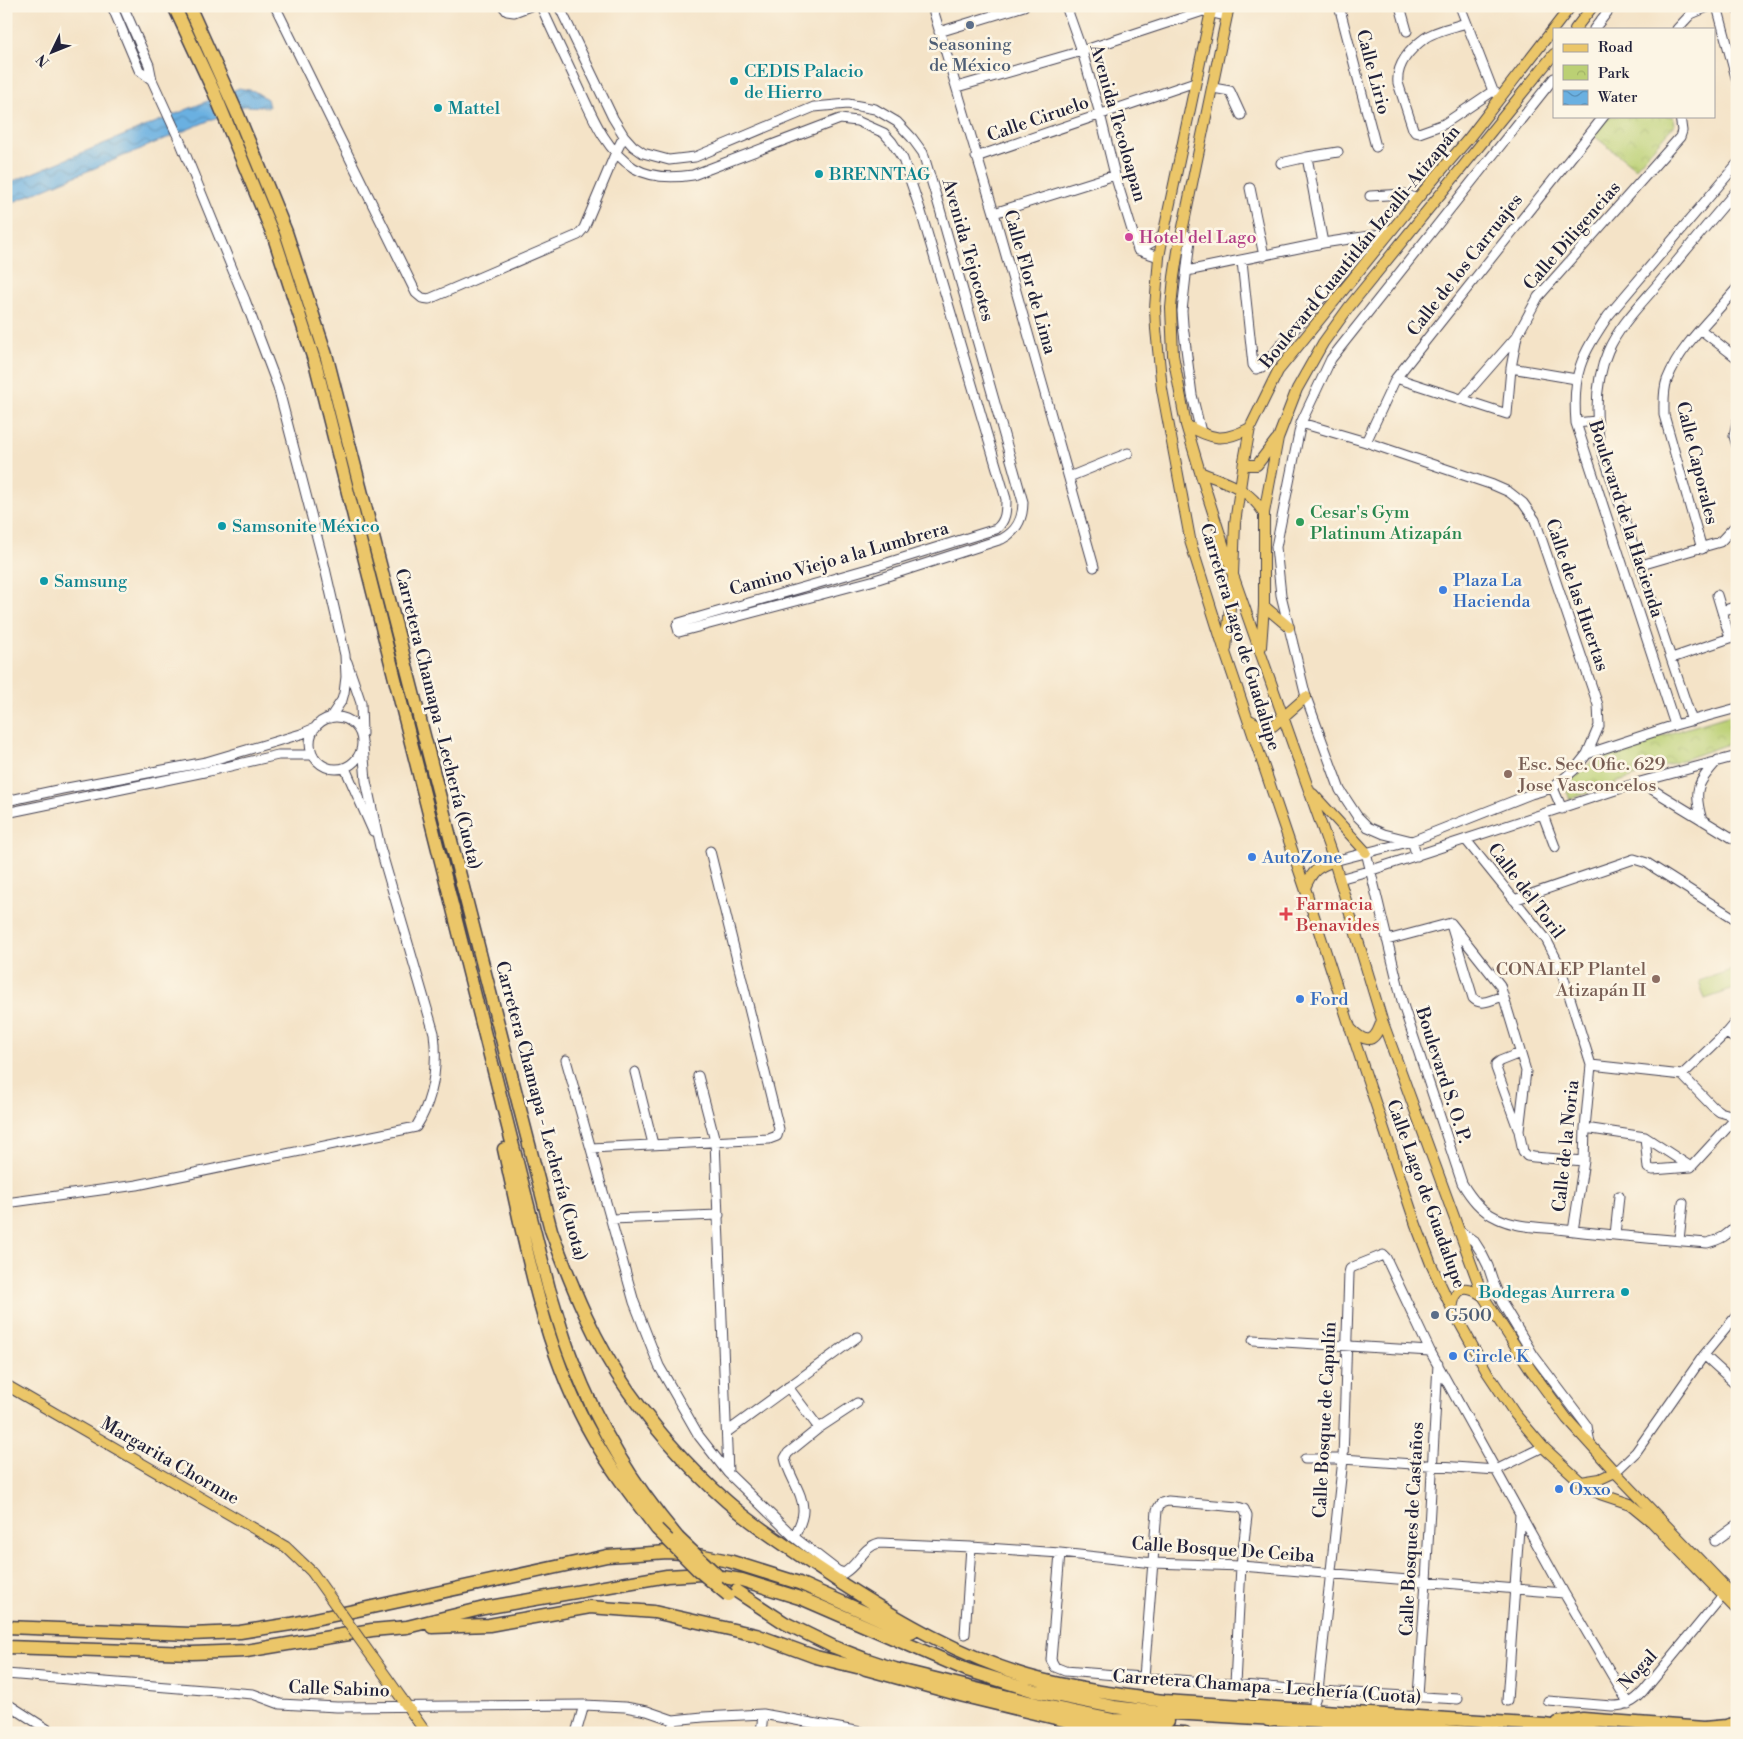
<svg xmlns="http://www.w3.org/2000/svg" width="1743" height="1739" viewBox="0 0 1743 1739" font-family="'Libre Bodoni',serif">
  <defs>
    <pattern id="park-crowns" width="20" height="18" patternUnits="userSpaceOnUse" patternTransform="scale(1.25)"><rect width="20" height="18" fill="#bbd074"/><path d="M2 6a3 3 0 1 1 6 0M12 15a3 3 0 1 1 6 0" fill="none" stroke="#a0b265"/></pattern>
    <pattern id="water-waves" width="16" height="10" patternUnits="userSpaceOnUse" patternTransform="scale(1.25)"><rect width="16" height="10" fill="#6ab0e1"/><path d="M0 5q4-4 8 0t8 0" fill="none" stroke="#578fb8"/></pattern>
  </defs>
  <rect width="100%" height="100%" fill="#fcf5e5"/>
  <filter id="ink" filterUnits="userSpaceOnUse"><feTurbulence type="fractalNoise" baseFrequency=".02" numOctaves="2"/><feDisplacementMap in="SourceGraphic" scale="10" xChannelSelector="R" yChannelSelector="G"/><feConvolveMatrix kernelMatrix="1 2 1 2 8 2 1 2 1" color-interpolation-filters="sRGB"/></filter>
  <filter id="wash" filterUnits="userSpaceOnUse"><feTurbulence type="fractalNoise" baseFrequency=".0096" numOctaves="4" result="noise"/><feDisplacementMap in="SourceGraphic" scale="20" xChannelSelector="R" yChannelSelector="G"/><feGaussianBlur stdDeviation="1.12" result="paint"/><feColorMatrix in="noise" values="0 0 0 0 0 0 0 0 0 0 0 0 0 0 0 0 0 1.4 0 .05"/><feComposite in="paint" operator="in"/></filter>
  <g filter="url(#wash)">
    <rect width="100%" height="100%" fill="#f4e3c7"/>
    <path fill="#bbd074" stroke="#6e7958" d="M1731,970L1737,988L1705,999L1699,981Z"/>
    <path fill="url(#park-crowns)" stroke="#6e7958" d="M1608,116H1673L1675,124L1635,168L1593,135Z
      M1737,713V739L1725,745L1570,799L1565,787L1593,760L1668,734Z"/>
    <path fill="url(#water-waves)" stroke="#46698e" d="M239,88L254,91L267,99L269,107L244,106L6,205V184Z"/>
  </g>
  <g filter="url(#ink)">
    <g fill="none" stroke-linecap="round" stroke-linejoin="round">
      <path stroke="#cabcab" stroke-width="9" stroke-dasharray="9 4.5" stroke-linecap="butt" d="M1306,1733L1310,1716"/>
      <defs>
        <path id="minor" d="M112,6L139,70L152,80
          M123,6L149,65L152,80L180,141L245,300L278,387L324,564L345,655L346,677L344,693L342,700L330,718
          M275,6L416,293L422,298L429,299L578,235L584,228L616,152L624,136
          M503,6L507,11L514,12L530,6
          M541,6C552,31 564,55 575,79C590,110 603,149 634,168C651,178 674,178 693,175L840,119L857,121L884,133L892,142L903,159L921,212L1006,499C1006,511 1006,521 996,529L871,568L679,623L677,625L679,632L875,580L1002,539C1017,531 1023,519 1023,502L939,206L923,153L912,138L897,122L875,109L848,104L814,107L695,157L669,160L643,153L633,146L624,136L613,118L559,6
          M932,6L994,213L1094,567
          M1066,6L1082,51L1100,114L1115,175L1138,250
          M1339,6L1376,147
          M1400,6L1407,31
          M1460,6L1493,91L1496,93
          M1717,6L1737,81
          M1736,6L1737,10
          M1466,23C1454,27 1434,31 1425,38C1410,49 1396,65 1398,83L1413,129L1415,132L1419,133L1444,124L1493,91
          M1594,29L1612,6
          M1677,29L1691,14L1710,6
          M939,32L1024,6
          M957,87L1082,51L1203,11L1227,16
          M1213,88L1230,91L1241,115
          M976,157L1195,82
          M1307,157L1323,243
          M1281,163L1307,157L1338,152
          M1250,188L1264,256
          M1370,196L1405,194L1417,199
          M994,213L1115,175
          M1182,234H1185L1190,240L1182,311L1183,325L1192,395L1201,432
          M1138,250L1163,236
          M1138,250L1159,257
          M1242,261L1253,365L1256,369L1262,367L1376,235L1383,241
          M1187,271L1323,243L1376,235L1392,229
          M1701,330L1737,358
          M1511,368L1576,379
          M1396,378L1507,414L1511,368L1517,336
          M1462,399L1517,336L1538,297L1680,137L1682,131L1680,116
          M1737,422L1734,436L1737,446
          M1301,423L1366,442L1493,485L1509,492L1523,503L1535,520L1598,705L1599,726L1587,754
          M1576,423L1596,421
          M1366,442L1396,378L1604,116
          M1069,477L1128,453
          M1702,549L1664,415C1664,403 1663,391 1667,380C1681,344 1713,317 1737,288
          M1641,565L1720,542L1737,524
          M1717,595L1730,638
          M1722,611L1737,606
          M1672,658L1730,638L1737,630
          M347,662L361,703L362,734
          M310 743a26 26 0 1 1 52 0a26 26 0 1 1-52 0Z
          M1692,721L1600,445C1595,413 1595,381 1608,351C1619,326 1640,305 1658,284C1684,253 1710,221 1737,190
          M1675,725L1576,423C1572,372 1581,357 1608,316L1737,164
          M345,768L373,831
          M1640,782L1737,841
          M1553,788L1562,809
          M6,801L62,789L206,762L301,734L315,728
          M6,813L209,771L278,755H313
          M1543,815L1555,847
          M1702,820C1693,790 1697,783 1718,760
          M1466,840L1546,939L1560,966L1591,1065L1585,1128L1584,1161L1573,1231
          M1366,852L1403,1005L1462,1183C1471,1198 1481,1211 1497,1218C1515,1227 1537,1227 1557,1229C1607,1235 1657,1239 1707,1243C1720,1240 1728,1235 1737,1225
          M1417,856L1412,841L1384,834L1368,827L1357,816L1340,790L1306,697L1281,595L1276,547L1301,423L1331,359L1554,78
          M1334,861L1412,841L1531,794L1553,788L1575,769L1587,754L1675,725L1737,708
          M1339,879L1372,870L1640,782L1737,756
          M1514,900L1634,859L1647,863L1737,920
          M1451,923L1500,985L1526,1071L1519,1131L1523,1151L1527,1156L1534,1157L1584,1161
          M1452,928L1473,998C1481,1007 1493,999 1503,996
          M1387,940L1451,923
          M1726,1033L1737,1040
          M566,1060L634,1302L659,1366L699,1436L728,1473L794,1537L838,1571L844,1573C858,1565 863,1547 879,1543L971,1547L1060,1553L1153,1563L1241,1566L1564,1593
          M1591,1065L1682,1075L1713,1107L1720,1112L1737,1117L1691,1167L1653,1170L1648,1168L1645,1137
          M635,1072L653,1144
          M1682,1075L1726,1033L1737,1020
          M698,1076L715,1141L728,1473
          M1585,1128L1645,1137L1691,1167
          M1518,1129L1496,1068V1064L1500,1061L1520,1053
          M591,1148L769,1139L777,1136L779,1129L710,851
          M6,1203L137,1185L416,1127C434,1098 438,1067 434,1033L380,847L366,781L363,746
          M611,1219L719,1215
          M1458,1230L1474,1241L1481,1252L1488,1266L1494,1284L1502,1303L1534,1356L1587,1426L1590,1444
          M1615,1235L1619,1196
          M1679,1240L1683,1203
          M1253,1340L1430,1351
          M1704,1355L1737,1385
          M788,1387L819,1428
          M727,1432L857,1337
          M1305,1459H1343L1496,1470L1543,1447
          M1615,1472L1636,1452L1704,1355L1737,1315
          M794,1537C798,1529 803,1520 803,1511C804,1494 788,1475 785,1458L788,1453L819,1428L857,1403
          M1715,1541L1737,1525
          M1060,1553L1051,1660L1055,1667L1065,1671L1318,1691L1458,1699
          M965,1634L971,1547
          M6,1674L253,1694L280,1704L337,1707L584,1705L625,1707L647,1711L673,1720L703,1717L763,1714L866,1733
          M1144,1677L1157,1510L1161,1503L1168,1501L1238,1507L1244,1509L1247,1516L1241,1566L1235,1684
          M1418,1696L1426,1581L1438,1364
          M1507,1701L1520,1514
          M1548,1701L1612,1706C1626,1706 1634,1702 1643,1692L1723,1595
          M1314,1702L1318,1691L1343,1459L1349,1273L1350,1269L1353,1267L1383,1255L1386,1258L1430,1351L1564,1593L1629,1704
          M6,1703L53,1733
          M576,1733L584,1705
          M672,1733L673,1720
          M761,1733L763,1714"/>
        <path id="major" d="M1212,6L1163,236L1159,257L1155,308L1156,329L1162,389L1191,544L1226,655L1305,888L1350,1027L1416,1225L1431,1264L1452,1309L1487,1372L1515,1414L1543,1447L1581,1482L1600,1494L1630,1504L1652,1522L1737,1610
          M1229,6L1178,251L1174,277L1171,308L1173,355L1186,425L1200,472L1233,575L1334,861L1382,1020L1483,1296L1531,1370L1567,1419L1615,1472L1737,1599
          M1575,29L1593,6
          M1186,425C1214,439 1221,443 1250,428
          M1244,461L1248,465H1257L1276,440
          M1200,472C1228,484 1246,486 1264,513
          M1264,606L1289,627
          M1261,647L1264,606V513L1278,438L1297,389L1323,343L1349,307L1554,54
          M1226,649L1233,575L1235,523L1244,461L1250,428L1278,371L1417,199L1469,138L1571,6
          M1248,719C1257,724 1263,729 1273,726L1306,697
          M1313,794L1366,852
          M1305,888C1312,871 1317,867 1334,861
          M1350,1028C1367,1045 1375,1043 1382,1020
          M1452,1309C1455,1286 1466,1284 1483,1296
          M6,1385L286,1547L312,1572
          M1581,1482L1600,1479L1615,1472
          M402,1699L426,1733"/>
        <path id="highway" d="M174,6L214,92L274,237L316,366L549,1289C557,1313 563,1338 573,1362C599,1429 632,1483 678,1538
          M189,6L238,115L286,232L327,358L551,1230C572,1287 594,1342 629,1392C661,1437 700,1480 743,1515C775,1540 810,1562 844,1585C902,1622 961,1656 1027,1676C1072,1689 1119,1695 1164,1701L1545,1725L1600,1733
          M504,1149C526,1246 543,1351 594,1439C612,1471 635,1500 657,1529
          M736,1591L785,1623L834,1647L865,1659L895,1669L1049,1707L1112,1720L1168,1721
          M6,1627L191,1634L240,1632L291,1624L358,1610L607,1556L668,1552L693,1554L729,1561L799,1583L911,1633
          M432,1627L489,1625L590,1607L654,1612L756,1635L816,1657L857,1667
          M6,1647L192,1653L246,1651L372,1630L407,1627L484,1608L667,1576L703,1574L742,1580L803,1599L967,1670L1035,1691L1114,1707L1155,1712L1275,1719
          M851,1662L866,1669L964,1696L1097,1728L1185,1733
          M1268,1720L1275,1719L1403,1727L1468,1733
          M1558,1723L1583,1719L1704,1728L1726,1726L1737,1723"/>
      </defs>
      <use href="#minor" stroke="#423f50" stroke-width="11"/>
      <use href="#major" stroke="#423f50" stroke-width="12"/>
      <use href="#highway" stroke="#423f50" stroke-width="15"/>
      <use href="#minor" stroke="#fff" stroke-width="9"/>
      <use href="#major" stroke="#ebc669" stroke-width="10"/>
      <use href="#highway" stroke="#ebc669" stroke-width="12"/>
      <defs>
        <path id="major-bridge" d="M312,1572L402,1699"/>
        <path id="highway-bridge" d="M657,1529L698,1570L728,1595
          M678,1538L718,1576"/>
      </defs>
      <use href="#major-bridge" stroke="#423f50" stroke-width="12" stroke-linecap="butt"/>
      <use href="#highway-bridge" stroke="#423f50" stroke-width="15" stroke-linecap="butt"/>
      <use href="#major-bridge" stroke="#ebc669" stroke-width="10"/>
      <use href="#highway-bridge" stroke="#ebc669" stroke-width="12"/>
    </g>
  </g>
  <g fill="#5c6f8a" stroke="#fcf5e5" stroke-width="2">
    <circle cx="970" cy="25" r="5"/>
    <circle cx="1435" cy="1315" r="5"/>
  </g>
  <g fill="#0f9aa8" stroke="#fcf5e5" stroke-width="2">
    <circle cx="734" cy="81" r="5"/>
    <circle cx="438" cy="108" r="5"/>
    <circle cx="819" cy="174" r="5"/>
    <circle cx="222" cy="526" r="5"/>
    <circle cx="44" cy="581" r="5"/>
    <circle cx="1625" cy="1292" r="5"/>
  </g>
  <circle fill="#d1479c" stroke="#fcf5e5" stroke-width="2" cx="1129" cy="237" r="5"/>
  <circle fill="#2e9e5b" stroke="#fcf5e5" stroke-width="2" cx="1300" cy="522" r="5"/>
  <g fill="#3f7fe0" stroke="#fcf5e5" stroke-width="2">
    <circle cx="1443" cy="590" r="5"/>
    <circle cx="1252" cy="857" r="5"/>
    <circle cx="1300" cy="999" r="5"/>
    <circle cx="1453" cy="1356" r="5"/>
    <circle cx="1559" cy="1489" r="5"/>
  </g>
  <g fill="#8d6e63" stroke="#fcf5e5" stroke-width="2">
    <circle cx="1508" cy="774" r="5"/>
    <circle cx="1656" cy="979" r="5"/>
  </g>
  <path fill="#e0444e" stroke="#fcf5e5" stroke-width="2" d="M1283.5 906.5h5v5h5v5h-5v5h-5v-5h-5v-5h5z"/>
  <g text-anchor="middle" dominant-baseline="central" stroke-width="5" stroke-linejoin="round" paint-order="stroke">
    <g font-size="18" fill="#4e5e75" stroke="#fcf5e5">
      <text x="970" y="44">Seasoning<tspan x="970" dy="21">de México</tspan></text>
      <text x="1445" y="1315" text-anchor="start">G500</text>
    </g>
    <g font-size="18" fill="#0d838f" stroke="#fcf5e5" text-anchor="start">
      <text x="744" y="71">CEDIS Palacio<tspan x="744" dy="21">de Hierro</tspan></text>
      <text x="448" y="108">Mattel</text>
      <text x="829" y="174">BRENNTAG</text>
      <text x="232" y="526">Samsonite México</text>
      <text x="54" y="581">Samsung</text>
      <text x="1615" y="1292" text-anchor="end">Bodegas Aurrera</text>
    </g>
    <g font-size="18" fill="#22223b" stroke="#fcf5e5">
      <text transform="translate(1373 72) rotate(75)">Calle Lirio</text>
      <text transform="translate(1038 119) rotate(-19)">Calle Ciruelo</text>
      <text transform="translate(1118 123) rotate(74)">Avenida Tecoloapan</text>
      <text transform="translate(1572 236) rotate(-49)">Calle Diligencias</text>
      <text transform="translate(1360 247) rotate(-51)">Boulevard Cuautitlán Izcalli-Atizapán</text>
      <text transform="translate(968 250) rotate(74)">Avenida Tejocotes</text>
      <text transform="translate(1465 265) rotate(-52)">Calle de los Carruajes</text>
      <text transform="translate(1030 282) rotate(74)">Calle Flor de Lima</text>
      <text transform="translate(1697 463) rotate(76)">Calle Caporales</text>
      <text transform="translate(1626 519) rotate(72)">Boulevard de la Hacienda</text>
      <text transform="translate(839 559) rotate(-16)">Camino Viejo a la Lumbrera</text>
      <text transform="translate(1577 595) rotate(71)">Calle de las Huertas</text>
      <text transform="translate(1240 637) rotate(73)">Carretera Lago de Guadalupe</text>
      <text transform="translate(438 719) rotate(76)">Carretera Chamapa - Lechería (Cuota)</text>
      <text transform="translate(1526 891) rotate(53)">Calle del Toril</text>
      <text transform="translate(1443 1075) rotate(72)">Boulevard S. O. P.</text>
      <text transform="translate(541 1111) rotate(75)">Carretera Chamapa - Lechería (Cuota)</text>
      <text transform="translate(1566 1146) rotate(-84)">Calle de la Noria</text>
      <text transform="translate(1426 1194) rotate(70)">Calle Lago de Guadalupe</text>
      <text transform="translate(1325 1420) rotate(-87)">Calle Bosque de Capulín</text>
      <text transform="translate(170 1461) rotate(30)">Margarita Chornne</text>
      <text transform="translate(1412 1529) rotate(-87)">Calle Bosques de Castaños</text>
      <text transform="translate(1223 1550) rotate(4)">Calle Bosque De Ceiba</text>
      <text transform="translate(1638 1670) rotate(-47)">Nogal</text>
      <text transform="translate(1267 1687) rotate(4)">Carretera Chamapa - Lechería (Cuota)</text>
      <text transform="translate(339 1689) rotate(2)">Calle Sabino</text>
    </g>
    <g font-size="18" fill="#b23c85" stroke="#fcf5e5" text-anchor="start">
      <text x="1139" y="237">Hotel del Lago</text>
    </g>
    <g font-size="18" fill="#27864d" stroke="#fcf5e5" text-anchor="start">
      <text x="1310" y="512">Cesar's Gym<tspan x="1310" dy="21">Platinum Atizapán</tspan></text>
    </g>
    <g font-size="18" fill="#366cbe" stroke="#fcf5e5" text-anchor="start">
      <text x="1453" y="580">Plaza La<tspan x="1453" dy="21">Hacienda</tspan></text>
      <text x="1262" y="857">AutoZone</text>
      <text x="1310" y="999">Ford</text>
      <text x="1463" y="1356">Circle K</text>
      <text x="1569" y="1489">Oxxo</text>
    </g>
    <g font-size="18" fill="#785e54" stroke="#fcf5e5" text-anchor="start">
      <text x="1518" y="764">Esc. Sec. Ofic. 629<tspan x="1518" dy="21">Jose Vasconcelos</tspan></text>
      <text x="1646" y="969" text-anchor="end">CONALEP Plantel<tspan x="1646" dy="21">Atizapán II</tspan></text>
    </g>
    <g font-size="18" fill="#be3a42" stroke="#fcf5e5" text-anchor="start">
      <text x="1296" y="904">Farmacia<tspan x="1296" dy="21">Benavides</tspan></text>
    </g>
  </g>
  <rect width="1743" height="1739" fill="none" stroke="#fcf5e5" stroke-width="25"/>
  <rect x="1553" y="28" width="162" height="90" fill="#fcf5e5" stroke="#a5a1a1"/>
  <rect x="1563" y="44" width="25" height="8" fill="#ebc669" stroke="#a5a1a1"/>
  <text x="1598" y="52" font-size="15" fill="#22223b">Road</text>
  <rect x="1563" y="65" width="25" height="15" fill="url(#park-crowns)" stroke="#a5a1a1"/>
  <text x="1598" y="78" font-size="15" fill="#22223b">Park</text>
  <rect x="1563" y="90" width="25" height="15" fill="url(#water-waves)" stroke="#a5a1a1"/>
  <text x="1598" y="102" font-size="15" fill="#22223b">Water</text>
  <g transform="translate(52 52) rotate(227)" stroke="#fcf5e5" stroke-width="4" paint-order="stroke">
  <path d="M0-4L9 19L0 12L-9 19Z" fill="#22223b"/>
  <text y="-8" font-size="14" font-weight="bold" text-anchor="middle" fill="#22223b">N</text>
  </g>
</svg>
